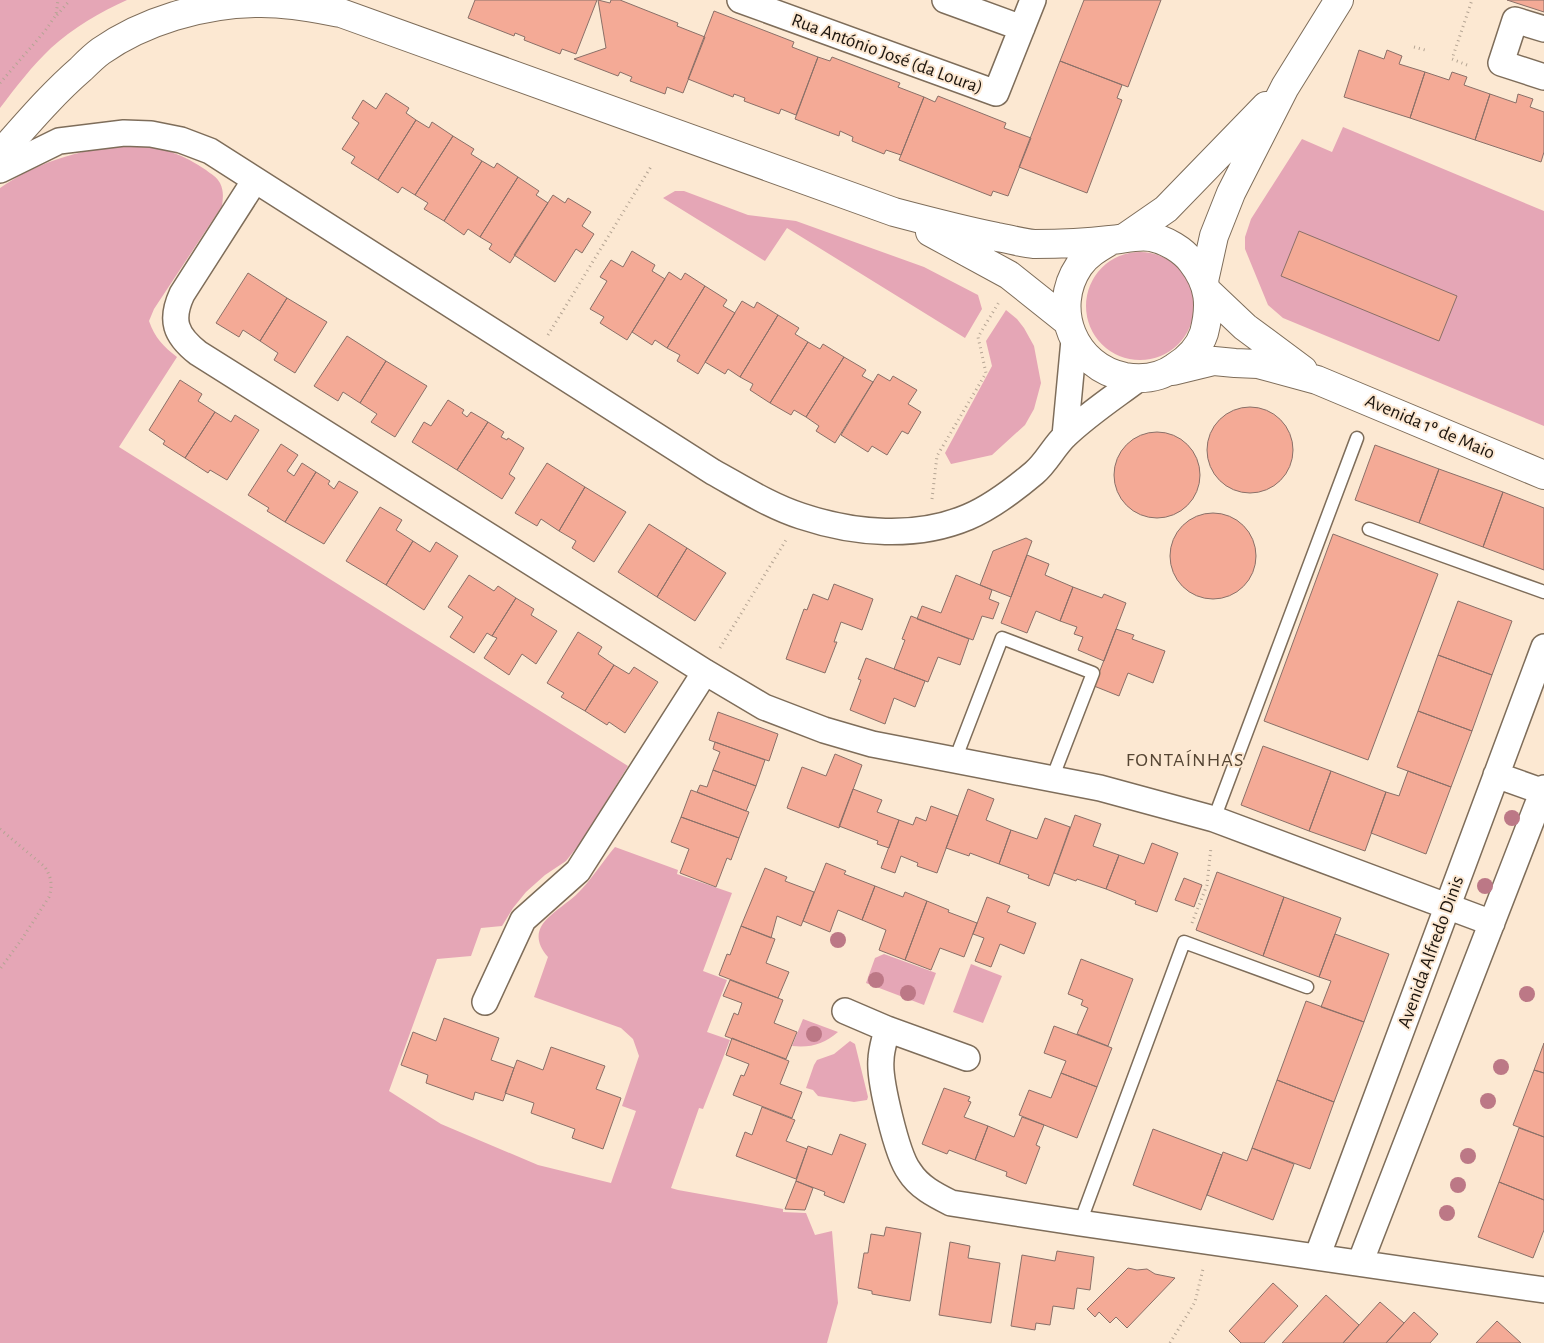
<svg xmlns="http://www.w3.org/2000/svg" width="1544" height="1343" viewBox="0 0 1544 1343" font-family="'Alegreya Sans',sans-serif">
  <rect width="100%" height="100%" fill="#fce8d2"/>
  <path fill="#e5a6b6" d="M0,0H127C100,12 73,28 51,48C32,66 16,87 0,108Z
    M1343,127L1544,211V426L1283,318L1268,305L1245,249V237L1251,219L1302,139L1332,152Z
    M137,145C163,147 184,155 206,170C211,174 217,177 220,183C224,191 223,198 222,206L154,309L149,321C155,338 163,346 177,357L119,447L628,766L581,842L566,861L545,875L526,892L513,908L502,926L481,928L471,956L437,959L389,1091L441,1124L538,1165L611,1183L636,1111L622,1106L639,1056L633,1039L621,1028L534,997L548,957C522,927 556,913 576,895C589,883 603,861 615,847L678,870L677,874L732,893L703,971L727,980L707,1032L730,1040L703,1109L699,1108L671,1188L678,1190L783,1209V1212L806,1213L815,1235L832,1231L838,1303L827,1343H0V188C40,160 88,147 137,145Z
    M675,191H684L748,215L796,221L924,267L978,295L982,309L965,338L787,228L765,261L663,198Z
    M1086 306a54 54 0 1 1 108 0a54 54 0 1 1-108 0Z
    M1006,310L1017,319L1024,328L1034,346L1041,383L1034,409L1025,425L992,455L951,464L945,453L992,366L986,341Z
    M884,954L936,973L924,1005L866,983L875,958Z
    M971,964L1002,976L983,1023L953,1012Z
    M803,1019L838,1032C824,1044 811,1048 792,1046Z
    M850,1041L855,1044L868,1097L867,1100L854,1102L818,1096L813,1090L806,1088L814,1065L817,1060L834,1054Z"/>
  <path fill="#f4aa96" stroke="#8a7068" d="M475,0H597L576,54L562,49L560,54L524,40L525,37L515,33L514,36L468,18Z
    M598,0L610,3L611,0H620L678,23L677,26L705,37L683,93L667,87L665,94L630,81L632,77L620,72L618,76L574,59L606,48Z
    M1084,0H1161L1128,87L1060,61Z
    M1507,0H1544V12Z
    M714,11L794,42L792,47L818,57L796,115L781,109L779,114L744,101L745,98L734,94L733,97L688,79Z
    M1359,50L1384,59L1387,50L1402,56L1399,64L1425,72L1410,118L1344,97Z
    M818,57L830,61L832,57L900,83L898,87L924,97L901,155L886,150L884,154L852,141L853,137L840,131L839,136L795,119Z
    M1060,61L1122,85L1117,98L1122,100L1087,193L1019,167Z
    M1425,72L1449,80L1452,72L1467,77L1464,85L1490,94L1475,140L1410,118Z
    M386,93L409,108L406,113L416,120L378,180L351,163L355,157L342,149L359,123L352,118L363,100L376,109Z
    M1490,94L1516,103L1518,94L1533,99L1530,107L1544,112V152L1541,162L1475,140Z
    M938,96L1006,123L1004,128L1031,138L1008,196L993,191L991,196L899,160L924,97L935,102Z
    M416,120L429,128L432,122L453,136L415,195L402,187L398,193L378,180Z
    M453,136L474,149L471,154L482,161L444,221L424,209L428,203L415,195Z
    M482,161L494,168L497,163L518,177L480,237L468,229L464,235L444,221Z
    M518,177L539,191L536,195L548,203L510,263L489,249L492,244L480,237Z
    M553,195L565,203L568,198L591,212L582,226L594,234L582,253L576,249L555,282L514,255Z
    M1299,231L1457,296L1439,341L1281,276Z
    M632,251L655,265L652,271L665,279L627,340L600,323L604,317L590,309L607,281L600,277L611,260L623,267Z
    M669,272L681,280L685,273L705,286L667,348L655,340L652,345L632,332Z
    M248,273L287,298L260,341L243,330L239,337L216,323Z
    M705,286L727,300L723,306L735,313L698,374L677,361L680,355L667,348Z
    M287,298L327,322L295,373L274,360L278,353L260,341Z
    M742,301L754,308L757,302L778,315L740,377L728,369L725,374L705,362Z
    M778,315L799,328L795,334L808,342L770,403L750,390L753,384L740,377Z
    M347,336L386,361L360,403L343,392L338,401L314,386Z
    M808,342L820,349L823,344L844,357L806,417L794,410L791,415L770,403Z
    M844,357L866,370L862,376L873,382L835,443L816,431L819,426L806,417Z
    M386,361L427,386L395,437L371,422L377,414L360,403Z
    M878,374L890,381L893,376L917,390L908,404L921,412L908,434L902,431L887,455L872,446L868,452L841,435Z
    M180,380L202,394L198,401L215,412L185,458L163,444L165,441L149,430Z
    M448,400L464,410L462,413L467,417L471,412L488,422L457,470L412,442L424,422L431,426Z
    M1207 450a43 43 0 1 1 86 0a43 43 0 1 1-86 0Z
    M215,412L231,422L235,415L259,430L227,480L210,470L208,473L185,458Z
    M488,422L504,432L501,437L507,440L508,438L524,448L509,474L515,478L502,499L457,470Z
    M1114 475a43 43 0 1 1 86 0a43 43 0 1 1-86 0Z
    M281,444L298,455L287,471L294,476L302,463L316,472L285,522L267,511L269,508L248,495Z
    M1375,445L1439,469L1419,523L1355,500Z
    M547,463L585,487L559,531L541,519L537,526L515,513Z
    M1439,469L1503,492L1483,547L1419,523Z
    M316,472L330,481L328,484L334,489L339,481L358,492L324,544L285,522Z
    M585,487L626,512L594,562L572,548L576,541L559,531Z
    M1503,492L1544,508V570L1483,547Z
    M380,507L402,520L396,530L413,541L386,585L346,561Z
    M1170 556a43 43 0 1 1 86 0a43 43 0 1 1-86 0Z
    M649,524L687,548L657,597L618,572Z
    M1333,534L1438,574L1368,760L1264,721Z
    M1026,538L1032,541L1011,597L980,585L993,551Z
    M413,541L430,552L436,542L458,556L424,610L386,585Z
    M687,548L726,573L695,621L657,597Z
    M1027,555L1049,564L1045,575L1073,587L1060,621L1036,611L1027,633L1001,623Z
    M469,575L494,591L498,586L516,598L492,636L487,633L474,653L450,637L463,617L448,607Z
    M956,575L992,590L989,599L999,603L993,619L982,616L973,640L917,619L922,606L941,613Z
    M834,584L873,599L862,630L841,622L834,642H837L825,673L786,659L804,609L807,610L813,594L828,600Z
    M1073,587L1102,598L1104,594L1126,603L1104,661L1078,650L1083,637L1074,634L1077,627L1060,621Z
    M516,598L534,609L531,615L557,631L536,664L522,654L509,675L484,658L497,638L492,636Z
    M1458,601L1512,621L1492,675L1438,655Z
    M911,616L969,639L960,665L938,657L928,682L894,669L905,640L902,639Z
    M1116,629L1134,635L1132,639L1165,651L1153,683L1128,673L1119,696L1094,686Z
    M578,632L602,647L598,654L614,665L585,711L561,697L564,693L547,683Z
    M1438,655L1492,675L1472,731L1418,711Z
    M866,658L925,681L915,707L894,698L885,724L850,710L861,680L858,679Z
    M614,665L629,674L634,667L658,682L625,733L609,722L607,725L585,711Z
    M1418,711L1472,731L1451,787L1397,767Z
    M718,712L778,734L769,761L709,740Z
    M715,742L765,760L756,786L713,770L720,752L713,749Z
    M1263,746L1331,771L1309,831L1241,805Z
    M835,754L862,765L839,828L787,808L802,767L826,776Z
    M713,770L756,786L746,811L697,792L700,785L707,787Z
    M1331,771L1386,792L1365,851L1309,831Z
    M1408,771L1451,787L1426,854L1371,833L1386,792L1399,796Z
    M853,789L882,800L877,812L899,820L889,848L877,844L878,841L839,826Z
    M968,789L994,799L986,820L1011,830L999,864L970,853L969,856L946,848Z
    M691,790L749,812L739,838L681,817Z
    M931,806L958,816L937,873L917,866L918,863L901,856L895,873L881,868L899,820L913,825L916,817L926,821Z
    M1075,815L1101,824L1093,846L1119,855L1106,889L1077,879L1076,881L1054,873Z
    M681,817L739,838L731,860L727,858L716,887L680,873L689,849L671,842Z
    M1045,818L1070,827L1049,886L1028,878L1029,875L999,864L1011,830L1037,839Z
    M1152,843L1178,853L1157,912L1135,904L1136,901L1106,889L1119,855L1144,864Z
    M826,863L846,871L844,874L875,886L862,920L838,910L830,932L803,921Z
    M765,868L787,877L785,881L814,892L801,926L777,916L771,938L741,926Z
    M1217,872L1284,897L1263,956L1196,930Z
    M1184,878L1202,885L1194,907L1175,900Z
    M875,886L903,897L905,892L927,901L905,960L879,950L886,930L862,920Z
    M987,897L1010,906L1007,912L1036,923L1024,954L1000,944L991,967L975,961L984,938L973,934Z
    M1284,897L1341,918L1319,977L1263,956Z
    M927,901L949,910L948,912L977,923L964,957L940,948L931,970L905,960Z
    M741,926L775,939L766,963L789,972L778,998L719,975L727,954L730,955Z
    M1335,934L1389,954L1364,1022L1321,1007L1331,981L1319,977Z
    M1081,959L1133,979L1108,1046L1077,1034L1088,1008L1081,1005L1083,1000L1068,994Z
    M730,980L783,1000L774,1023L797,1032L786,1059L725,1036L734,1013L738,1015L742,1003L723,996Z
    M1306,1001L1364,1022L1334,1102L1277,1080Z
    M444,1018L499,1038L491,1060L514,1068L503,1101L475,1092L473,1100L426,1083L428,1075L401,1065L413,1032L436,1041Z
    M1054,1026L1112,1048L1097,1087L1061,1073L1066,1061L1044,1053Z
    M732,1038L789,1061L780,1084L802,1092L792,1118L733,1095L741,1075L744,1076L749,1064L726,1055Z
    M1544,1043V1073L1534,1070Z
    M551,1047L605,1066L596,1089L621,1098L603,1149L572,1138L575,1129L531,1113L534,1103L505,1093L517,1060L543,1070Z
    M1534,1070L1544,1073V1137L1513,1125Z
    M1061,1073L1097,1087L1077,1138L1019,1115L1029,1090L1051,1098Z
    M1277,1080L1334,1102L1310,1169L1252,1148Z
    M944,1088L970,1097L968,1101L971,1102L964,1117L988,1126L975,1160L949,1150L947,1154L922,1144Z
    M762,1107L795,1120L786,1141L807,1149L796,1179L736,1156L745,1132L752,1135Z
    M1022,1117L1044,1125L1036,1145L1040,1147L1026,1184L1006,1176L1007,1172L975,1160L988,1126L1014,1137Z
    M1519,1128L1544,1137V1200L1499,1182Z
    M1153,1129L1222,1155L1201,1210L1133,1185Z
    M840,1134L866,1144L844,1203L824,1195L825,1192L796,1181L808,1146L832,1155Z
    M1252,1148L1294,1164L1273,1220L1207,1195L1223,1152L1247,1161Z
    M796,1181L813,1188L805,1210L785,1209Z
    M1499,1182L1544,1200V1230L1533,1258L1478,1237Z
    M886,1227L921,1233L910,1301L872,1294V1291L858,1288L864,1253H868L871,1234L884,1236Z
    M950,1242L970,1246L968,1258L1000,1263L991,1323L939,1315Z
    M1057,1251L1094,1257L1090,1290L1077,1288L1074,1309L1053,1306L1050,1325L1036,1323L1035,1330L1011,1326L1022,1255L1055,1261Z
    M1128,1268L1137,1270L1147,1269L1155,1274L1175,1278L1127,1328L1116,1317L1110,1323L1099,1312L1095,1317L1087,1309Z
    M1273,1283L1298,1306L1264,1343H1241L1229,1331Z
    M1326,1295L1359,1325L1343,1343H1282Z
    M1380,1302L1404,1323L1386,1343H1343Z
    M1414,1312L1438,1334L1430,1343H1386Z
    M1497,1321L1521,1343H1476Z"/>
  <g fill="none" stroke-linecap="round" stroke-linejoin="round">
    <defs>
      <path id="service" d="M1369,529L1544,592
        M955,760L1002,638L1093,673L1052,779
        M1214,819L1357,438
        M1080,1223L1184,942L1307,987"/>
      <path id="minor" d="M740,0L996,93L1033,0
        M945,0L1022,28
        M1544,29L1515,20L1501,63L1544,77
        M0,170L59,141L124,133L151,134L181,140L210,151L713,472C742,488 770,506 801,516C855,534 916,539 968,517C992,507 1015,489 1034,473C1047,462 1054,446 1066,435C1088,414 1114,397 1138,379
        M255,180L182,294C170,320 175,335 198,353L705,672L764,707L824,730L872,744L1100,788L1214,819L1492,923
        M1065,436L1074,340
        M1496,775L1544,792
        M485,1002L523,920L578,871L705,672
        M845,1011L887,1029L967,1058
        M887,1029C885,1039 881,1050 881,1060C879,1080 897,1155 909,1171C919,1187 935,1195 951,1203L1080,1223L1544,1290
        M1317,1257L1544,647
        M1360,1263L1544,788"/>
      <path id="tertiary" d="M1127,236L1166,209L1266,106
        M1204,281L1214,236L1231,193L1285,87L1339,0"/>
      <path id="secondary" d="M0,154C26,125 51,95 81,69C87,63 94,56 101,51C144,21 202,4 255,3C284,2 313,8 341,13L894,212C928,221 962,230 997,237C1009,239 1022,243 1034,244C1059,244 1085,243 1110,240C1124,239 1136,235 1151,237C1166,240 1183,250 1192,262C1210,285 1211,306 1204,333C1199,348 1188,359 1175,367C1160,378 1144,380 1125,377C1074,367 1050,309 1079,266C1087,254 1100,247 1112,240
        M930,232L1009,275L1068,322
        M1207,291L1245,327L1303,370
        M1173,371L1214,361L1235,363L1258,364L1317,380L1544,475"/>
    </defs>
    <use href="#service" stroke="#7e6d5a" stroke-width="15"/>
    <use href="#minor" stroke="#7e6d5a" stroke-width="28"/>
    <use href="#tertiary" stroke="#7e6d5a" stroke-width="30"/>
    <use href="#secondary" stroke="#7e6d5a" stroke-width="30"/>
    <path stroke="#b4a493" stroke-width="3" stroke-dasharray="1 4" stroke-linecap="butt" d="M57,15L70,0
      M1414,47L1425,50
      M1467,65L1452,59L1472,0
      M0,83L45,31L56,15L58,0
      M548,335L652,165
      M932,499L937,456L986,373L978,337L999,302
      M720,648L786,540
      M0,829L45,867C51,877 53,885 49,897L22,939L0,969
      M1192,923L1207,885L1211,847
      M1170,1343L1195,1302L1203,1269"/>
    <use href="#service" stroke="#fff" stroke-width="12"/>
    <use href="#minor" stroke="#fff" stroke-width="25"/>
    <use href="#tertiary" stroke="#fff" stroke-width="28"/>
    <use href="#secondary" stroke="#fff" stroke-width="28"/>
  </g>
  <g fill="#bc7886">
    <circle cx="1512" cy="818" r="8"/>
    <circle cx="1485" cy="886" r="8"/>
    <circle cx="838" cy="940" r="8"/>
    <circle cx="876" cy="980" r="8"/>
    <circle cx="908" cy="993" r="8"/>
    <circle cx="1527" cy="994" r="8"/>
    <circle cx="814" cy="1034" r="8"/>
    <circle cx="1501" cy="1067" r="8"/>
    <circle cx="1488" cy="1101" r="8"/>
    <circle cx="1468" cy="1156" r="8"/>
    <circle cx="1458" cy="1185" r="8"/>
    <circle cx="1447" cy="1213" r="8"/>
  </g>
  <g text-anchor="middle" dominant-baseline="central" stroke-width="4" stroke-linejoin="round" paint-order="stroke">
    <g font-size="19" fill="#1c150e" stroke="#fce8d2">
      <text transform="translate(887 54) rotate(20)">Rua António José (da Loura)</text>
      <text transform="translate(1430 427) rotate(23)">Avenida 1º de Maio</text>
      <text transform="translate(1431 952) rotate(-70)">Avenida Alfredo Dinis</text>
    </g>
    <g font-size="20" letter-spacing="1" fill="#554533" stroke="#fce8d2">
      <text x="1185" y="760">FONTAÍNHAS</text>
    </g>
  </g>
</svg>
